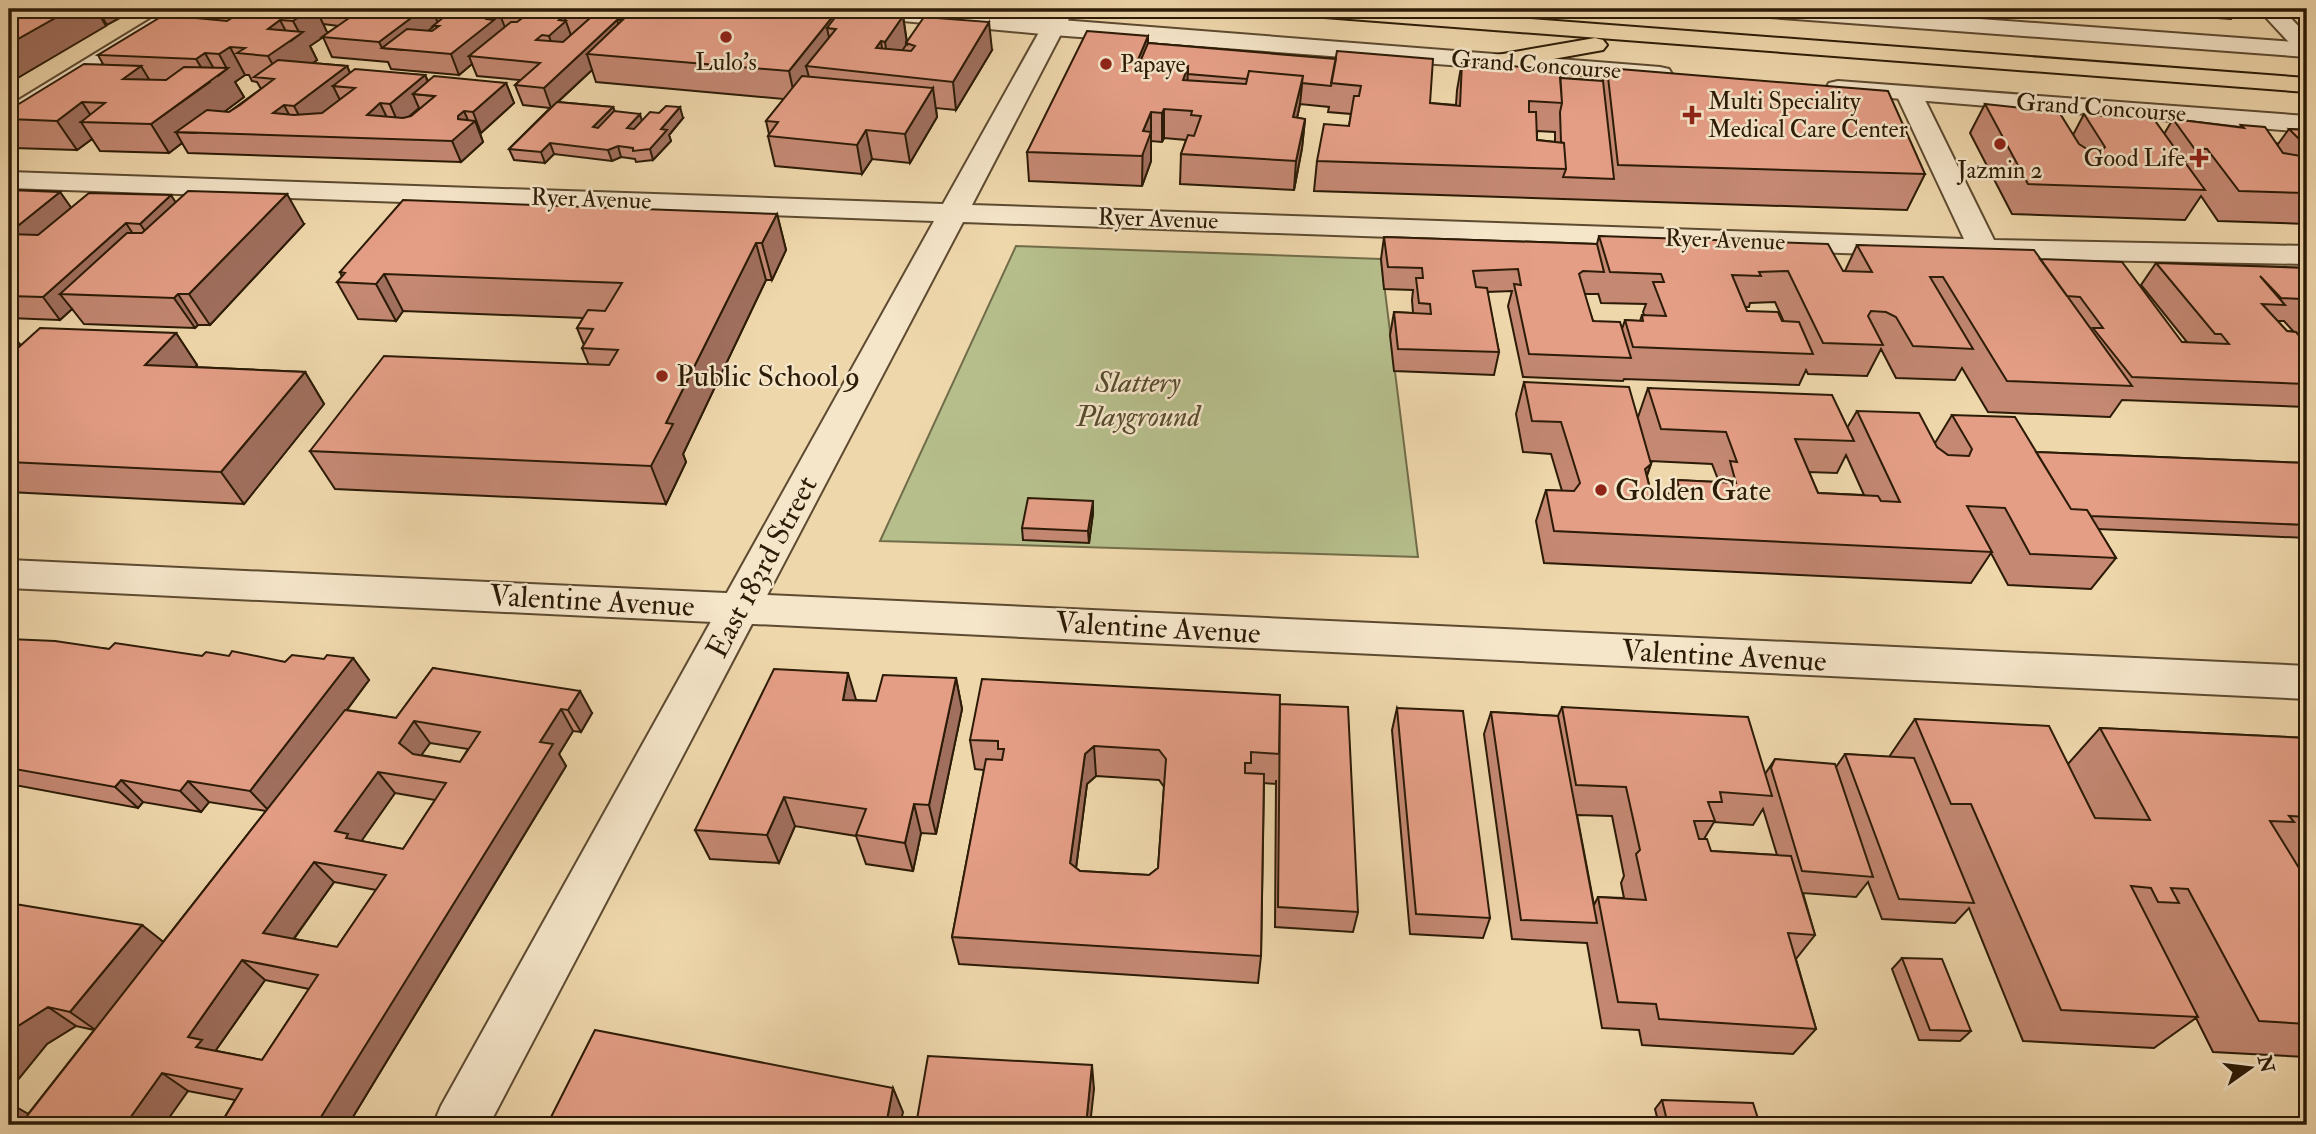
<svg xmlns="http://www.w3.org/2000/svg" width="2316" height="1134" viewBox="0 0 2316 1134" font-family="'IM FELL Double Pica',serif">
  <rect width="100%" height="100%" fill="#efd7ac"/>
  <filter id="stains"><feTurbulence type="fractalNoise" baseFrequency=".00286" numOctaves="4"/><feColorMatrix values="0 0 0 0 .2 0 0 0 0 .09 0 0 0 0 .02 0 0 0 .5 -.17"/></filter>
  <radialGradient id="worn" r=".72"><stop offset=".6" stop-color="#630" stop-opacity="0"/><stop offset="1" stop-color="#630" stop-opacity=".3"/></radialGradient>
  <path fill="#b6bf8c" stroke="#716d49" stroke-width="2" d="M1016,246L1381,259L1418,557L880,541Z"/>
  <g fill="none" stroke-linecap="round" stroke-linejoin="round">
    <defs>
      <path id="minor" d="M168,9H195L18,122L9,125V106Z
        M1052,9H1074L972,205L1964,239L1896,94L1900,89H1918L1922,94L1994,240L2307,246V264L1983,258L963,222L489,1125H433L441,1106L934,221L9,188V172L943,204Z
        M2258,9H2282L2307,35V55L2299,53Z"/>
      <path id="tertiary" d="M838,9H920L1660,67L1669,69L1672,74L1669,79L1660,81L1053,35L849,16L841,14Z
        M1745,9H1845L2307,43V57L1756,16L1748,14Z
        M1838,81L2307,116V132L1829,93L1826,88L1829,83Z
        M9,560L2307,666V699L9,588Z"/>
      <path id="primary" d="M1300,9H1398L2307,78V92L1311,16L1303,14Z
        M1595,38L1603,40L1607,45L1603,50L1497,69L1488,67L1485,62L1488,57L1497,55Z"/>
    </defs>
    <use href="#minor" stroke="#5d4a30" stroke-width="4"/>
    <use href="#tertiary" stroke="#5d4a30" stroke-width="4"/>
    <use href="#primary" stroke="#2c1b06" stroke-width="4"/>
    <use href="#minor" fill="#f5e5c9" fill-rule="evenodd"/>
    <use href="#tertiary" fill="#f5e5c9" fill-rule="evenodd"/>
    <use href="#primary" fill="#efd7ac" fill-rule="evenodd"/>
  </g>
  <path fill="#c48873" stroke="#2c1b06" stroke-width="2" fill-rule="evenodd" d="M9,9H136L106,25L9,83Z
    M200,9H819L838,14L879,17L903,16L907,42L992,50L956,110L936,108L937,117L910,163L872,159L862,174L775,166L768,136L769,134L766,121L784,99L596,82L592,70L558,102L613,107L615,112L642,120L683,118L669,135L671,141L653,160L636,162L635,159L621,157L612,161L554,154L545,163L514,160L509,149L550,108L523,105L515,85L520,80L477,76L472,64L459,75L391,69L388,62L332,57L323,37L310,46L317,60L312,63L347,66L350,73L425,75L428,81L506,83L514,103L481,133H480L483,142L461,162L188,153L182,143L169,153L100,151L92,139L77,150L14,148L9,140V110L103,64L98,55L206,19ZM323,24L338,26L327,33ZM245,75H249L252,81L257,82L261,89L229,112H224L244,97L235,82Z
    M2091,9H2237L2231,19Z
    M1148,36V43L1336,59L1430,103L1456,105L1457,90L1462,62L1560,78L1603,81L1607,68L1925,174L1907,210L1314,191L1317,161L1349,126L1351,114L1328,112L1329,107L1300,104L1297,118L1305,119L1302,148L1294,190L1180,184L1181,154L1186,140L1164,138L1162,142L1151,141V161L1142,186L1029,181L1027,152ZM1537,131L1555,132V142L1537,140Z
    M1985,104L2073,135L2084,114L2103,116L2104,114L2164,134L2173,119L2240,127L2241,125L2278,144L2289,129L2307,130V224L2218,221L2201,196L2185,220L2012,214L1970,133Z
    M9,190L60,192L71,208L176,202L304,224L210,325H198L195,328L84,324L72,309L60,320L9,318Z
    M777,214L786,250L772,280H766L683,454L686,462L666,504L335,489L310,451L589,365L582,348L584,345L577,328L583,318L403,311L396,321L358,319L337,282L342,277L340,272Z
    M1599,236L1843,271H1845L1857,245L2040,259L2182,342H2187L2141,285L2156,263L2307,268V407L2122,400L2110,417L1988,412L1962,368L1955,380L1896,378L1881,349L1867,376L1808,374L1806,370L1799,385L1624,379L1623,381L1523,377L1508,306L1512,291L1487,292L1499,352L1494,375L1394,371L1390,335L1394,312L1413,313L1412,300L1413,290L1384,289L1381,259L1384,237L1597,244ZM1598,293L1601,303L1646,304L1643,312L1644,315H1642L1640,321L1625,320L1622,329L1593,321L1584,294H1598ZM1775,302L1784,322L1747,311L1745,307H1749L1750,303ZM2277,321H2284L2294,332L2287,331Z
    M9,331L20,345L176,333L197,365L194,367L305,372L324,404L244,504L9,492Z
    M1524,382L1638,417L1648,388L1847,428L1857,411L1935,443L1952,415L2036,452L2307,463V538L2098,529L2116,558L2091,589L2008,585L1991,553L1971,583L1544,563L1536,521L1546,490L1562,491L1551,454L1523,452L1516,414ZM1846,455L1864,495L1818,493L1809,472L1837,473ZM1650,461L1712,464L1719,482L1677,480L1672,494L1651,493L1647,476L1651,464Z
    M1093,513L1089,543L1023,540L1022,528Z
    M9,639L109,649L202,656H229L285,662L353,658L369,680L347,710L396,718L433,668L592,713L581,732L573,731L559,754L566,766L348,1125H220L235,1100L188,1091L9,1125V1103L28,1114L94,1030L76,1026L47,1044L9,903L163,942L266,811L209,802L201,812L143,802L138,808L9,784ZM430,743L468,749L460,762L421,755ZM395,793L435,800L403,849L361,841ZM334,882L376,890L337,947L294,939ZM265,980L309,989L262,1060L217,1051L216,1050Z
    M956,678L962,709L936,834L921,833L913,871L866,864L856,836L795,826L779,863L710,859L695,830L856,700L876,701Z
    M1280,704L1358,912L1353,932L1275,927L1276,780V784L1264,783L1261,956L1258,983L959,964L952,937L984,770L975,769L970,740ZM1096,776L1159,780L1164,787L1158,868L1149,875L1080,871L1076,868L1087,784Z
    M1562,707L1765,774L1775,759L1836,767L1845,754L1889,757L1915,719L2068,764L2100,728L2307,738V872L2305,868H2299L2307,881V1057L2213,1052L2196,1018L2154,1048L2023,1041L1969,908L1955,923L1882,919L1868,882L1856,897L1803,893L1815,935L1796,959L1816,1029L1793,1054L1642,1045L1639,1030L1602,1028L1587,943L1512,939L1484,734L1491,712L1558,716ZM1763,809L1777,855L1711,851L1704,839L1714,822L1753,825ZM1577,815L1612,816L1624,876L1621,883L1624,898L1598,897L1594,905Z
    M1397,708L1490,918L1483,938L1410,934L1392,730Z
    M1902,958L1971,1031L1960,1041L1919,1040L1892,969Z
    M1662,1100L1760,1125H1659L1655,1109Z"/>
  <path fill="#a06f5e" stroke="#2c1b06" stroke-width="2" d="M71,9H96L106,26L9,83V44Z
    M97,9H136L107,25Z
    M301,9H316L328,34L310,46L317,60L283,84L268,56V29L280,20L291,41L300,34L293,21Z
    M353,9H371L361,28Z
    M423,9H432L438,23L433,26V27L403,50L382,48L379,42Z
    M498,10L506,30L469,56L472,64L459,75L451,54L487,19Z
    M838,10L843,38L836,29L827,28L832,52L806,66L810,81L795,99L789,71Z
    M564,16L573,41L556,56L549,36L559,20Z
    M903,16L907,44L906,43V45L889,70L885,42Z
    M617,20L623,39L587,54L592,70L551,108L544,88Z
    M989,22L992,50L956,110L953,82Z
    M1148,36V64L1137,62Z
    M881,41L885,69L876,48Z
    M230,47L245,75L235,82L244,97L196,133L176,132L182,143L169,153L151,124L210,82L196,59L205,53L218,76L227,69L219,54Z
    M141,66L158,94L123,79Z
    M347,66L356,87L333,86L340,100L305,127L294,106Z
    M1188,66L1187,94L1183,80Z
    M425,75L434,96L413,94L419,108L399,125L390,104Z
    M1303,76L1300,104L1291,146L1293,117Z
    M506,83L514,103L481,133L473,112Z
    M933,88L937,117L910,163L905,134Z
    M82,102L95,122H81L92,139L77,150L57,121Z
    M380,103L390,124L367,115Z
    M284,105L295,126L273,113Z
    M613,107L617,118L597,138L593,127Z
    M680,107L683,118L669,135L671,141L653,160L650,149L661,129Z
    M1164,109V138L1162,142V113Z
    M464,111L470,125L475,121L483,142L461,162L452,141L458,119V116Z
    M1151,112V161L1142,186L1143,131Z
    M640,114L643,125L631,139L627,128Z
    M1305,119L1302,148L1294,190L1296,161Z
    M866,130L872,159L862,174L857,145Z
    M550,143L554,154L545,163L541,152Z
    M618,146L621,157L612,161L608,150Z
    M60,192L75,213L24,256L9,233Z
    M287,194L304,224L210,325L189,294Z
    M171,195L185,217L155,245L140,224Z
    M777,214L786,250L772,280L762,243Z
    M126,223L140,245L60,294L72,309L60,320L43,297Z
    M756,243L766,280L683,454L686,462L666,504L651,466L666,423Z
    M384,274L403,311L396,321L376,284Z
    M178,294L198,325L195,328L174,298Z
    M9,331L32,359L9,381Z
    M176,333L197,365L168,396L145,365Z
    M305,372L324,404L244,504L221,472Z
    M1651,464L1639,495L1645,469Z
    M1093,501V513L1089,543L1088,531Z
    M353,658L369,680L270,812L250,791Z
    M848,673L857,703L843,700Z
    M956,678L962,709L936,834L929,805Z
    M580,691L592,713L581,732L568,710Z
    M561,709L573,731L559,754L566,766L348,1125H316L540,742Z
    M414,721L430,743L415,764L399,743Z
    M1094,746L1096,776L1087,784L1073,891L1070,863L1085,754Z
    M378,772L395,793L358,846L335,831Z
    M121,780L143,802L138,808L115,787Z
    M188,781L209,802L201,812L180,791Z
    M784,797L795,826L779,863L767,835Z
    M914,804L921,833L913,871L905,843Z
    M314,862L334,882L284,952L263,933Z
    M142,925L166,944L97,1031L70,1012Z
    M242,960L265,980L216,1050L227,1058L196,1047L188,1037Z
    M48,1007L76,1026L47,1044L9,1091V1037L18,1026Z
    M1092,1065L1094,1089L1090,1125H1086Z
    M162,1073L188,1091L164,1125H125Z
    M893,1088L903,1112L900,1125H886Z
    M9,1103L30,1115L22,1125H9Z"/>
  <path fill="#e49e86" stroke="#2c1b06" stroke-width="2" fill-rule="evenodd" d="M23,9H71L9,44V10H21Z
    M246,9H311L293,21L280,20L268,29L303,32L268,56L237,53L245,48L230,47L219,54L205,53L196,59L98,55L164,15L227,21Z
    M362,9H423L379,42L322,37Z
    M461,9H634L622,20H617L544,88L515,85L540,63L469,56L511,22H517L529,13L498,10L487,19L494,20L451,54L382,48L407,29L432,31L439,26H433L451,11L457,12ZM564,16L590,18L563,42L536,40L542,35L549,36L566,21L559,20Z
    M634,9H819L838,10L789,71L587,54Z
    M840,11L879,17L881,15L903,16L885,42L881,41L876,48L911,51L915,46L906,43L924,17L989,22L953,82L806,66L836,29L827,28Z
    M1087,31L1148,36L1137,62L1188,66L1183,80L1246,84L1249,71L1303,76L1293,117L1305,119L1296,161L1181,154L1188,135L1194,136L1201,116L1191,115L1192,111L1164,109L1162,113L1151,112L1143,131L1151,132L1142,156L1027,152Z
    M1148,43L1336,59L1331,86L1302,83L1303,76L1249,71L1247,79L1188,74V66L1140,62Z
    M1337,51L1433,59L1430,103L1460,106L1462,62L1560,70L1562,103L1529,101V112H1536L1537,140L1564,143L1566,169L1317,161L1324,124L1349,126L1354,96H1359L1361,86L1331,83Z
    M278,60L347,66L294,106L284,105L273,113L294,115L322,113L355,88L333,86L355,69L425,75L390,104L380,103L367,115L403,118L411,116L435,96L413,94L434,76L506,83L473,112L464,111L458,116V119L475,121L452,141L176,132L207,110L229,112L240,105L274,79L254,77Z
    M84,64L141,66L123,79L166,80L184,67L228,68L151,124L81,122L105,103L82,102L57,121L9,119V110Z
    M1607,68L1888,91L1925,174L1618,165Z
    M802,76L933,88L905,134L866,130L857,145L768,136L778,122L766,121Z
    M1560,78L1603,81L1614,179L1563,177L1566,169L1564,143L1561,142L1560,112L1562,103Z
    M557,102L613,107L593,127L598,128L614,111L640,114L627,128L634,129L650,112L659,113L666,106L680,107L661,129L667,130L650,149L633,151V148L618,146L608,150L550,143L541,152L509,149Z
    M1985,104L2059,112L2079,144L2087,149L2102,150L2105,147L2084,114L2105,116L2104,114L2153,118L2205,190L2028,184Z
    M2173,119L2244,128L2241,125L2265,127L2283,153L2307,157V193L2239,191L2207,149L2194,148Z
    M2289,129L2307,130V147Z
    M9,190L60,192L9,233Z
    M188,191L287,194L189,294H178L174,298L60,294L127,233H142Z
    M89,193L171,195L140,224L126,223L43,297L9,296V234L38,235Z
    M403,200L777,214L762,243H756L666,423L673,424L651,466L310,451L384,356L609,365L618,350L582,348L593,329L577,328L588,310L605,311L622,283L384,274L376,284L337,282L345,273L340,272Z
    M1599,236L1828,244L1843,271L1872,272L1857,245L2034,250L2132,386L2007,381L1943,277H1930L1973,349L1913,346L1896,317L1886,312L1871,311L1868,316L1883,345L1823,343L1788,271L1759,272L1761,276L1732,275L1747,311L1778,312L1782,321L1799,322L1813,354L1633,347L1625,320L1643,321L1642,315L1666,316L1653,282H1664L1661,274L1610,272Z
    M1384,237L1597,244L1604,272L1583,271L1579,274L1593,321L1620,322L1631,358L1529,354L1514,284L1521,285L1518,269L1473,271L1476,287L1487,288L1499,352L1398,349L1394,312L1431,314L1430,304L1419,303L1416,278H1423L1422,268L1388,267Z
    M2040,259L2122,262L2182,342L2204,343L2229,344L2221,334H2215L2156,263L2307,268V304L2302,299L2281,298L2260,276L2285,305L2262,304L2287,331L2296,332L2307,345V384L2132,377L2093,328H2103L2080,297L2067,296Z
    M40,328L176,333L145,365L305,372L221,472L9,462V356Z
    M1524,382L1629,387L1651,464L1645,469L1651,493L1681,494L1677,480L1736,483L1730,461L1737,462L1726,432L1661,429L1648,388L1832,395L1854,441L1795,439L1818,493L1878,496L1881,501L1900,502L1857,411L1919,413L1937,447L1948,455L1969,456L1972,449L1952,415L2015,417L2071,509L2087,510L2116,558L2030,554L2005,508L1967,506L1992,552L1554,531L1546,490L1574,491L1580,483L1561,422L1532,421Z
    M2036,452L2307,463V525L2091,516L2087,510L2071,509Z
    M1028,498L1093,501L1088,531L1022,528Z
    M9,639L55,641L109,649L115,643L202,656L206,652L229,656L232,651L285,662L292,655L324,659L327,655L353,658L250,791L188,781L180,791L121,780L115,787L9,768Z
    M433,668L580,691L568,710L561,709L540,742L553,744L316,1125H220L242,1089L162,1073L125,1125H20L345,710L396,718ZM414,721L480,732L460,762L413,754L399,743ZM378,772L446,783L403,849L346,838L348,834L335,831ZM314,862L386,875L337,947L263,933ZM242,960L318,975L262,1060L196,1047L202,1040L188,1037Z
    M774,669L848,673L843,700L876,701L883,675L956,678L929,805L914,804L905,843L856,835L866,809L784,797L767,835L695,830Z
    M982,679L1280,695L1279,754L1251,752V763H1245V773L1264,774L1261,956L952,937L986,759L1002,760L1004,749H998V741L970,740ZM1094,746L1159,750L1166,759L1158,868L1149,875L1080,871L1070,863L1085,754Z
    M1280,704L1348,707L1358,912L1278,907Z
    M1562,707L1748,717L1772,796L1720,792L1722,802H1708L1715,821H1694L1699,839H1707L1711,851L1791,856L1815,935L1788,933L1816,1029L1659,1019L1656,1004L1618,1002L1598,897L1646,900L1636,854L1640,850L1626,787L1576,785Z
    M1397,708L1463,711L1490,918L1416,914Z
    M1491,712L1558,716L1597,923L1521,920Z
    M1915,719L2049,726L2095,818L2150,820L2100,728L2307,738V817L2289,816L2294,822L2270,821L2307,881V1024L2259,1021L2188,889L2171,888L2179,903L2158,902L2151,888L2131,886L2198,1017L2061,1010L1971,804H1951Z
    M1845,754L1914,758L1974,903L1899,899Z
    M1775,759L1835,764L1873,877L1802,871L1771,768Z
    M9,903L142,925L70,1012L48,1007L18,1026L9,1037Z
    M1902,958L1942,959L1971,1031L1930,1030Z
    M595,1030L893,1088L886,1125H547Z
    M928,1056L1092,1065L1086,1125H916Z
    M1662,1100L1753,1103L1760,1125H1668Z
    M1320,1121L1371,1125H1320Z"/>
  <g fill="#8f2418" stroke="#f5e5c9" stroke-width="2.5">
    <circle cx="726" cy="37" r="7"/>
    <circle cx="1106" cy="64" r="7"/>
    <path d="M1688.5 104.5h7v7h7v7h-7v7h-7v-7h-7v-7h7z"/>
    <circle cx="2000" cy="144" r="7"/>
    <path d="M2195.5 147.5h7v7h7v7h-7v7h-7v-7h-7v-7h7z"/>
    <circle cx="662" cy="376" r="7"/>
    <circle cx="1601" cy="490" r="7"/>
  </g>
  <g text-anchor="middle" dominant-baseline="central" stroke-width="5" stroke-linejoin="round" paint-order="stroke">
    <g font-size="24" fill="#2c1b06" stroke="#f5e5c9">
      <text x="726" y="62">Lulo’s</text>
      <text x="1120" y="64" text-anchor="start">Papaye</text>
      <text x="1708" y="101" text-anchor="start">Multi Speciality<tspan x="1708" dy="28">Medical Care Center</tspan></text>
      <text x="2185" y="158" text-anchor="end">Good Life</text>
      <text x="2000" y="170">Jazmin 2</text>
    </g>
    <g font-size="24" fill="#2c1b06" stroke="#f5e5c9">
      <text transform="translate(1536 65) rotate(4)">Grand Concourse</text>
      <text transform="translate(2101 108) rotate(4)">Grand Concourse</text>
      <text transform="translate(591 199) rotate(2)">Ryer Avenue</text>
      <text transform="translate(1158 219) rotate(2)">Ryer Avenue</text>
      <text transform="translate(1725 240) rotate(2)">Ryer Avenue</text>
    </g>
    <g font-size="30" fill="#2c1b06" stroke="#f5e5c9" text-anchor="start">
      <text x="676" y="376">Public School 9</text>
      <text x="1615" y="490">Golden Gate</text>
    </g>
    <g font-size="30" font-style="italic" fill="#554c2e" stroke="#f5e5c9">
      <text x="1138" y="382">Slattery<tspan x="1138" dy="34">Playground</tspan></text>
    </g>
    <g font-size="30" fill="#2c1b06" stroke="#f5e5c9">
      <text transform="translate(762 567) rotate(-62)">East 183rd Street</text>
      <text transform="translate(592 601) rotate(3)">Valentine Avenue</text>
      <text transform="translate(1158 628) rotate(3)">Valentine Avenue</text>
      <text transform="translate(1724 656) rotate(3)">Valentine Avenue</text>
    </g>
  </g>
  <rect width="2316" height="1134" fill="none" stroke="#efd7ac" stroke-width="35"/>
  <rect x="10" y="10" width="2295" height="1113" fill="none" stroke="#2c1b06" stroke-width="3.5"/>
  <rect x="18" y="18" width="2281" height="1099" fill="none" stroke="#2c1b06" stroke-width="2"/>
  <g transform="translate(2250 1068) rotate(76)" stroke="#f5e5c9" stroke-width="5" paint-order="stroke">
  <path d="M0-5L12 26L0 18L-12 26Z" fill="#2c1b06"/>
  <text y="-10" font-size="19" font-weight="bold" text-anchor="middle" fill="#2c1b06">N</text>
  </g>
  <rect width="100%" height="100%" filter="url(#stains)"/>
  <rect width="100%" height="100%" fill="url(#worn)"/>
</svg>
